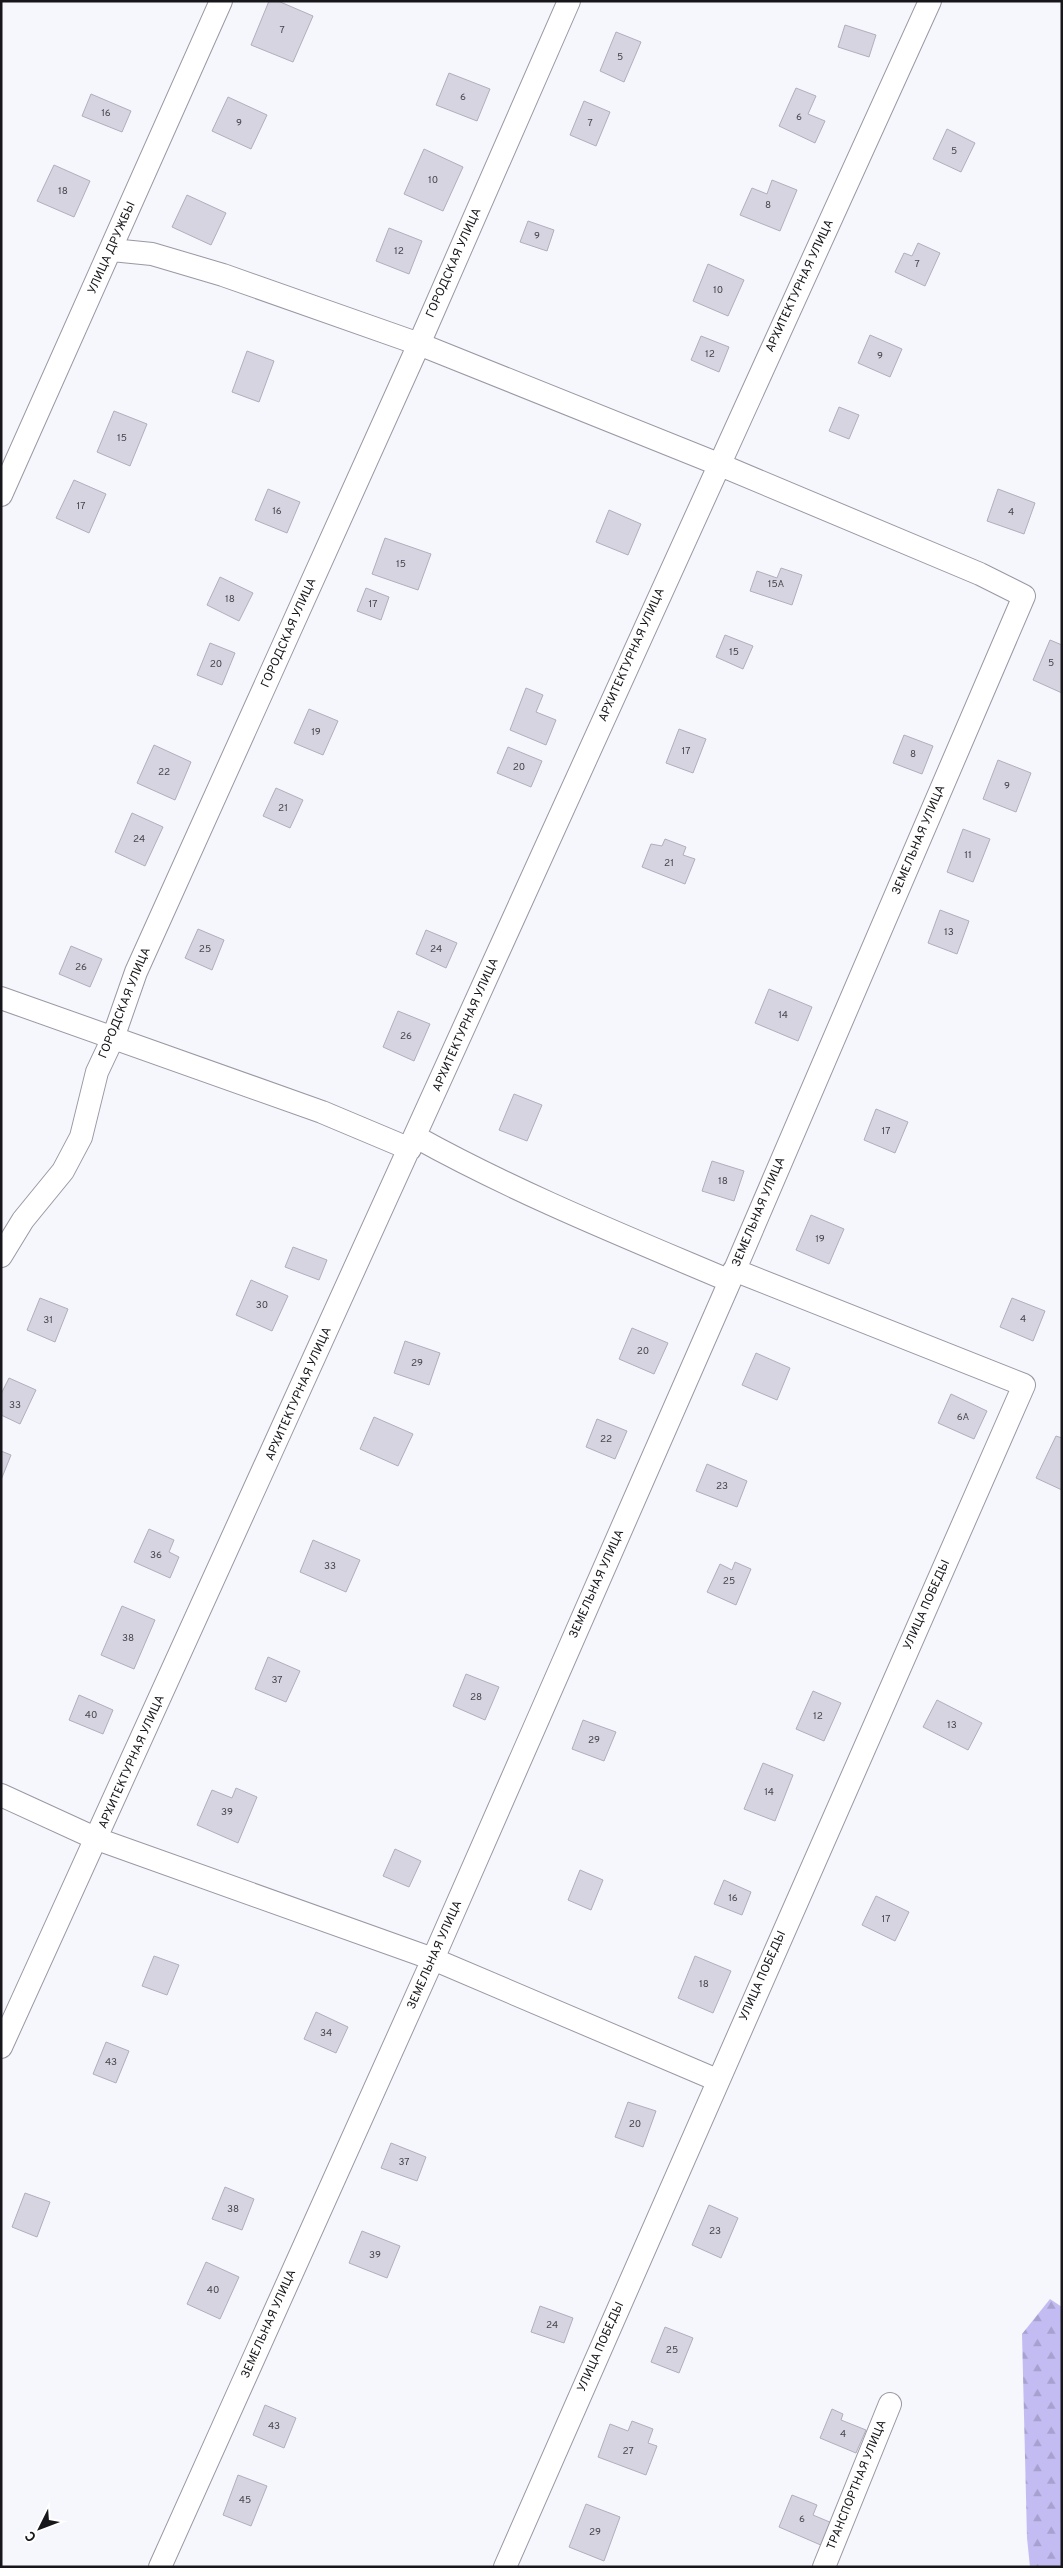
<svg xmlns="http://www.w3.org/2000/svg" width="1063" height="2568" viewBox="0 0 1063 2568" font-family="Overpass,sans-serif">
  <defs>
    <pattern id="forest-firs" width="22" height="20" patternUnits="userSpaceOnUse" patternTransform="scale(1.25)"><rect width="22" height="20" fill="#c3bcf3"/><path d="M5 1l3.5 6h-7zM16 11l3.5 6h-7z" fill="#a7a1d0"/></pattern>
  </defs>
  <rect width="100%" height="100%" fill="#f6f6fd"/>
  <path fill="url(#forest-firs)" d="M1050,2299L1062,2307V2567H1030L1027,2538L1022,2334Z"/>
  <path fill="#d5d4e0" stroke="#b0afbb" d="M269,1H278L313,16L293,62L251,45Z
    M845,25L876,35L869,57L838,47Z
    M616,32L641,42L624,82L600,71Z
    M449,73L490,89L477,121L436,105Z
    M796,88L816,96L808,114L825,121L815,143L779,126Z
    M91,94L131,111L122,132L82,116Z
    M228,97L267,115L251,149L212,131Z
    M584,101L610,112L596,146L570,135Z
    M947,129L975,143L961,172L933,159Z
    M424,149L463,167L443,211L404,194Z
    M54,165L90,181L74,217L37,201Z
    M772,180L797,190L780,231L740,215L752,188L767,194Z
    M187,195L226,213L211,245L172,227Z
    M528,221L554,230L547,251L520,242Z
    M389,228L422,241L409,274L376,261Z
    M918,243L940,253L925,286L895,272L904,253L912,256Z
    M708,264L744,280L728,316L693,301Z
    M870,335L902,349L890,377L858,363Z
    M701,336L729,347L719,372L691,360Z
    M247,351L274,361L259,402L232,392Z
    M839,407L859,415L849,439L829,431Z
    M114,411L147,424L130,466L97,452Z
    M74,480L106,494L89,533L56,518Z
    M268,489L300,502L287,533L255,520Z
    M998,489L1035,503L1024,534L987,521Z
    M609,510L641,524L628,555L596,542Z
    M385,538L431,554L418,590L372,574Z
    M781,568L802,575L792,605L750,591L757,571L777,578Z
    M220,577L253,593L239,621L207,605Z
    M366,588L389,597L381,620L357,611Z
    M725,635L753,646L743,669L716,657Z
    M1050,640L1062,645V693L1033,680Z
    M210,643L235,653L222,685L197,675Z
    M526,688L543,695L536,712L556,720L546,745L510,730Z
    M309,709L338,721L323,755L294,743Z
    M679,729L706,739L693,773L666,763Z
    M904,735L933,746L922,774L893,763Z
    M154,745L191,762L175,800L137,783Z
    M508,747L542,761L531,787L497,773Z
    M998,760L1031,773L1016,812L983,799Z
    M276,788L303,800L290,828L263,816Z
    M132,813L163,827L145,866L115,852Z
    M963,829L990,839L973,882L947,872Z
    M665,839L686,847L683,855L695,859L685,884L642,867L651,844L662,846Z
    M940,910L969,921L957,954L928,943Z
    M198,929L224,940L212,970L185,958Z
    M426,930L457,943L446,968L416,954Z
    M71,946L102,959L90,987L59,974Z
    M769,989L812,1007L798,1041L755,1023Z
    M398,1011L430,1024L414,1061L383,1047Z
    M514,1094L542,1105L527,1141L499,1130Z
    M876,1109L908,1122L895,1153L864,1140Z
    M712,1161L744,1171L734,1201L702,1191Z
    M811,1215L844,1229L829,1264L796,1250Z
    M293,1247L327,1260L319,1280L285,1267Z
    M251,1280L288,1296L272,1331L236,1315Z
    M40,1298L68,1309L55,1342L27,1330Z
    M1012,1298L1045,1311L1033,1341L1000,1327Z
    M632,1328L668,1343L654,1374L619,1359Z
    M405,1341L440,1353L429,1385L394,1373Z
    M756,1353L790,1368L777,1400L742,1385Z
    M9,1378L36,1390L20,1424L1,1415V1394Z
    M951,1394L987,1411L974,1439L938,1423Z
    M374,1417L413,1434L398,1466L360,1449Z
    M597,1419L627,1431L615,1459L586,1447Z
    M1056,1436L1062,1438V1490L1036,1478Z
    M1,1451L11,1455L1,1480Z
    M707,1464L747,1481L737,1507L696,1491Z
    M149,1529L174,1540L169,1552L179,1557L170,1578L134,1562Z
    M313,1540L360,1560L346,1592L300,1572Z
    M735,1562L751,1569L736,1605L707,1592L720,1564L732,1570Z
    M122,1606L155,1620L134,1669L101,1655Z
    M268,1657L300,1671L286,1702L255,1689Z
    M466,1674L499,1687L485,1720L453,1706Z
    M813,1691L841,1703L824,1741L796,1729Z
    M79,1695L113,1710L103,1734L69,1720Z
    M937,1700L982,1723L968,1750L923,1727Z
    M583,1720L616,1732L604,1761L572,1749Z
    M763,1763L793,1775L775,1821L744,1809Z
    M236,1788L257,1797L238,1843L197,1825L212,1790L232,1798Z
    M395,1849L421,1861L409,1887L383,1876Z
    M580,1870L603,1880L591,1910L568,1900Z
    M724,1880L751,1892L742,1915L714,1904Z
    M876,1896L909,1912L895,1941L862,1925Z
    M154,1956L179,1965L167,1995L142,1986Z
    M695,1956L731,1971L713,2013L678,1998Z
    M316,2012L348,2027L336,2053L304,2039Z
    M106,2042L129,2051L116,2083L93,2074Z
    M628,2102L656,2111L643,2147L615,2137Z
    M391,2143L426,2157L417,2181L381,2168Z
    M225,2187L254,2199L242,2230L212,2219Z
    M25,2193L50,2202L37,2237L12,2227Z
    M709,2205L738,2218L721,2258L692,2245Z
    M362,2231L400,2246L387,2278L349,2263Z
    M206,2262L239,2277L220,2319L187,2304Z
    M540,2306L573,2318L564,2343L531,2332Z
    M665,2327L693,2338L679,2373L651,2362Z
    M265,2405L296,2418L284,2448L253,2435Z
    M832,2409L843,2414L841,2420L866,2430L856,2453L820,2438Z
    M632,2421L653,2429L648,2443L657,2446L646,2475L598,2457L610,2424L628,2431Z
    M238,2475L267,2486L251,2526L223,2515Z
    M792,2495L817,2505L813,2515L832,2523L823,2546L779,2527Z
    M586,2504L620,2517L604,2561L569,2547Z"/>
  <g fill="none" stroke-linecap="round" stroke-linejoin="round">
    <defs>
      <path id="minor" d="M112,250L152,254L223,275L419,344L718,464L980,574L1024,596L730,1281L433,1959L160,2567
        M1,495L221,1
        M1,998L322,1112L410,1149
        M416,1137C517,1193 624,1236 730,1281
        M1,1256L23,1220L63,1171L81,1137L97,1072L113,1038L136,972L419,344L569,1
        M1,1795L97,1839L433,1959L717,2080
        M1,2047L930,1
        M505,2567L1024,1385L734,1270
        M824,2567L890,2404"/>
    </defs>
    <use href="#minor" stroke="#9998a4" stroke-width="24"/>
    <use href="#minor" stroke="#fff" stroke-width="22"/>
  </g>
  <g text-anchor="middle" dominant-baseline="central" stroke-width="4" stroke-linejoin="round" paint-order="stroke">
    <g font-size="10" fill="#46464c">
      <text x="282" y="30">7</text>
      <text x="620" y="57">5</text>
      <text x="463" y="97">6</text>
      <text x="106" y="113">16</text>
      <text x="799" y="117">6</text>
      <text x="239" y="123">9</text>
      <text x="590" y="123">7</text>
      <text x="954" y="151">5</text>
      <text x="433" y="180">10</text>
      <text x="63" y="191">18</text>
      <text x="768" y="205">8</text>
      <text x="537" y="236">9</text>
      <text x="399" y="251">12</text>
      <text x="917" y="264">7</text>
      <text x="718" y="290">10</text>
      <text x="710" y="354">12</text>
      <text x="880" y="356">9</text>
      <text x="122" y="438">15</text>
      <text x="81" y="506">17</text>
      <text x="277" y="511">16</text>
      <text x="1011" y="512">4</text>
      <text x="401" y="564">15</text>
      <text x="776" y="584">15А</text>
      <text x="230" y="599">18</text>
      <text x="373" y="604">17</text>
      <text x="734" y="652">15</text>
      <text x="1051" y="663">5</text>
      <text x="216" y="664">20</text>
      <text x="316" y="732">19</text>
      <text x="686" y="751">17</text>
      <text x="913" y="754">8</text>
      <text x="519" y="767">20</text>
      <text x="164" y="772">22</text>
      <text x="1007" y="786">9</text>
      <text x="283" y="808">21</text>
      <text x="139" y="839">24</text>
      <text x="968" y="855">11</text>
      <text x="669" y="863">21</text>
      <text x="949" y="932">13</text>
      <text x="205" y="949">25</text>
      <text x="436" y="949">24</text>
      <text x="81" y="967">26</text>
      <text x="783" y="1015">14</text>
      <text x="406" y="1036">26</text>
      <text x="886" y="1131">17</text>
      <text x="723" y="1181">18</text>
      <text x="820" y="1239">19</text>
      <text x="262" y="1305">30</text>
      <text x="1023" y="1319">4</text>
      <text x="48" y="1320">31</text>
      <text x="643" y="1351">20</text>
      <text x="417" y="1363">29</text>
      <text x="15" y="1405">33</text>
      <text x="963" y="1417">6А</text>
      <text x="606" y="1439">22</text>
      <text x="722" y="1486">23</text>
      <text x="156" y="1555">36</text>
      <text x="330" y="1566">33</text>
      <text x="729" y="1581">25</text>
      <text x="128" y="1638">38</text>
      <text x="277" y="1680">37</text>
      <text x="476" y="1697">28</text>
      <text x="91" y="1715">40</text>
      <text x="818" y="1716">12</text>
      <text x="952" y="1725">13</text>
      <text x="594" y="1740">29</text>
      <text x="769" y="1792">14</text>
      <text x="227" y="1812">39</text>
      <text x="733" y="1898">16</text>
      <text x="886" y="1919">17</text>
      <text x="704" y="1984">18</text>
      <text x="326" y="2033">34</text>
      <text x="111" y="2062">43</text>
      <text x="635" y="2124">20</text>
      <text x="404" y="2162">37</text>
      <text x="233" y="2209">38</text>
      <text x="715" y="2231">23</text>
      <text x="375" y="2255">39</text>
      <text x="213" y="2290">40</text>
      <text x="552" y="2325">24</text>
      <text x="672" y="2350">25</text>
      <text x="274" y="2426">43</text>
      <text x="843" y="2434">4</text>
      <text x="628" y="2451">27</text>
      <text x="245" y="2500">45</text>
      <text x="802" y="2519">6</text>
      <text x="595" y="2532">29</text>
    </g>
    <g font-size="12" fill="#17171b" stroke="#fff">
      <text transform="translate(112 248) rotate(-66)">УЛИЦА ДРУЖБЫ</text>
      <text transform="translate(454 263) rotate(-66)">ГОРОДСКАЯ УЛИЦА</text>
      <text transform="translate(800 286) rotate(-65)">АРХИТЕКТУРНАЯ УЛИЦА</text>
      <text transform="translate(289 633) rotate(-66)">ГОРОДСКАЯ УЛИЦА</text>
      <text transform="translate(632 655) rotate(-66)">АРХИТЕКТУРНАЯ УЛИЦА</text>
      <text transform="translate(919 840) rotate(-67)">ЗЕМЕЛЬНАЯ УЛИЦА</text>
      <text transform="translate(125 1003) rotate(-68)">ГОРОДСКАЯ УЛИЦА</text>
      <text transform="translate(466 1025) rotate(-66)">АРХИТЕКТУРНАЯ УЛИЦА</text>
      <text transform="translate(759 1212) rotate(-67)">ЗЕМЕЛЬНАЯ УЛИЦА</text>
      <text transform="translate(299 1394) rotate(-66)">АРХИТЕКТУРНАЯ УЛИЦА</text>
      <text transform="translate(597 1584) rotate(-66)">ЗЕМЕЛЬНАЯ УЛИЦА</text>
      <text transform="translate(927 1605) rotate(-66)">УЛИЦА ПОБЕДЫ</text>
      <text transform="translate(132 1762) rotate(-66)">АРХИТЕКТУРНАЯ УЛИЦА</text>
      <text transform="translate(435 1955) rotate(-66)">ЗЕМЕЛЬНАЯ УЛИЦА</text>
      <text transform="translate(763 1976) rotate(-66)">УЛИЦА ПОБЕДЫ</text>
      <text transform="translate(269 2324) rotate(-66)">ЗЕМЕЛЬНАЯ УЛИЦА</text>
      <text transform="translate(601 2347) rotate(-66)">УЛИЦА ПОБЕДЫ</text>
      <text transform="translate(857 2485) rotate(-68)">ТРАНСПОРТНАЯ УЛИЦА</text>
    </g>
  </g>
  <rect width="1063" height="2568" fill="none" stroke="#17171b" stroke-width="5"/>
  <g transform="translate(40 2528) rotate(228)" stroke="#ffffff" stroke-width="4" paint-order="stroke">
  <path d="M0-4L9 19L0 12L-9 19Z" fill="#17171b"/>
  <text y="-8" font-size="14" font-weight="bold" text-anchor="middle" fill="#17171b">С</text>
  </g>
</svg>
